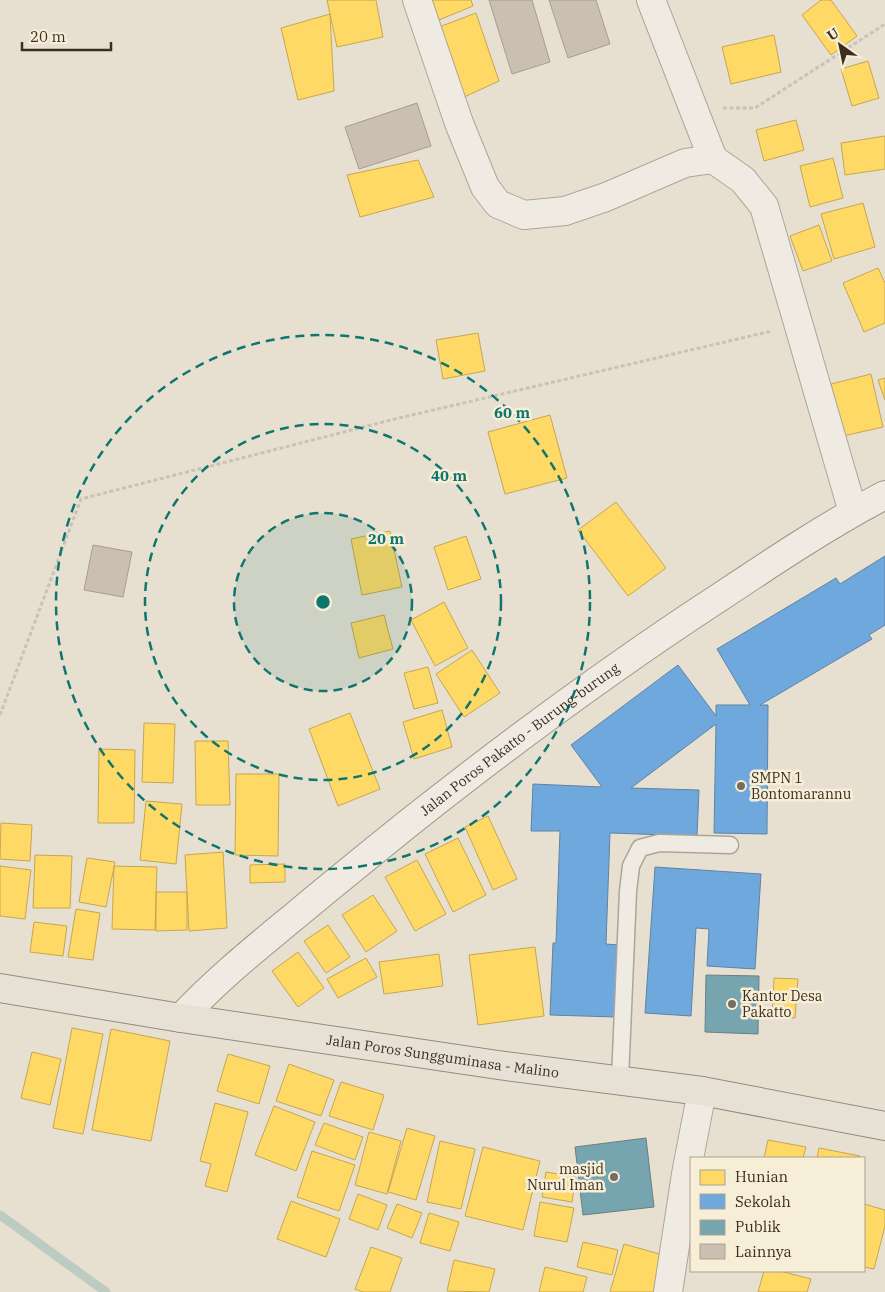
<svg xmlns="http://www.w3.org/2000/svg" width="885" height="1292" viewBox="0 0 885 1292" font-family="'IBM Plex Serif',serif">
  <rect width="100%" height="100%" fill="#e7e0d1"/>
  <path fill="#ffd966" stroke="#c5a651" d="M327,0H376L383,37L337,47Z
    M427,0H471L473,6L434,22Z
    M821,0H831L857,36L831,55L802,15Z
    M476,13L499,81L462,98L439,27Z
    M330,14L334,91L298,100L281,28Z
    M774,35L781,72L731,84L722,47Z
    M868,61L879,98L852,106L841,69Z
    M796,120L804,150L764,161L756,130Z
    M885,136V169L845,175L841,143Z
    M833,158L843,198L810,207L800,166Z
    M418,160L434,197L360,217L347,175Z
    M863,203L875,247L834,259L821,214Z
    M819,225L832,261L803,271L790,236Z
    M878,268L885,283V323L864,332L843,283Z
    M478,333L485,371L443,379L436,340Z
    M871,374L883,427L843,436L831,384Z
    M885,378V400L878,380Z
    M550,415L567,478L505,494L488,432Z
    M616,502L666,568L628,596L578,530Z
    M390,531L402,587L362,595L351,539Z
    M466,536L481,579L448,590L434,547Z
    M444,602L468,648L435,666L411,620Z
    M384,615L393,649L359,658L351,623Z
    M472,650L500,693L464,717L436,674Z
    M428,667L438,703L414,709L404,673Z
    M442,710L452,747L414,759L403,722Z
    M350,713L380,789L338,806L309,729Z
    M144,723L175,724L173,783L142,782Z
    M195,741H228L230,805H196Z
    M99,749L135,750L134,823H98Z
    M236,774H279L278,856L235,855Z
    M146,801L182,804L176,864L140,860Z
    M488,816L517,879L493,890L465,827Z
    M1,823L32,825L30,861L0,859Z
    M458,838L486,895L453,912L425,854Z
    M223,852L227,928L189,931L185,855Z
    M35,855L72,856L70,908H33Z
    M87,858L115,862L106,907L79,902Z
    M417,860L446,914L415,931L385,877Z
    M285,864V882L250,883V865Z
    M0,866L31,870L25,919L0,916Z
    M114,866L157,867L155,930L112,929Z
    M156,892H187V930L156,931Z
    M373,895L397,931L366,952L342,915Z
    M76,909L100,913L93,960L68,957Z
    M34,922L67,926L63,956L30,952Z
    M328,925L350,957L326,973L304,941Z
    M535,947L544,1016L478,1025L469,955Z
    M298,952L324,988L298,1007L272,971Z
    M439,954L443,986L384,994L379,962Z
    M366,958L377,977L338,998L327,979Z
    M774,978L798,979L795,1018L772,1016Z
    M72,1028L103,1034L83,1134L53,1128Z
    M111,1029L170,1041L151,1141L92,1130Z
    M32,1052L61,1059L50,1105L21,1098Z
    M228,1054L270,1066L259,1104L217,1091Z
    M289,1064L334,1080L321,1116L276,1101Z
    M341,1082L384,1095L373,1130L329,1116Z
    M215,1103L248,1112L227,1192L205,1186L211,1164L200,1161Z
    M274,1106L315,1122L296,1171L255,1155Z
    M324,1123L363,1137L355,1160L315,1145Z
    M407,1128L435,1136L416,1200L388,1192Z
    M369,1132L401,1141L387,1194L355,1185Z
    M768,1140L806,1147L803,1158H764Z
    M440,1141L475,1149L461,1209L427,1202Z
    M483,1147L540,1161L523,1230L465,1216Z
    M819,1148L860,1156L859,1158H817Z
    M312,1151L355,1165L339,1211L297,1197Z
    M546,1172L576,1177L572,1202L542,1197Z
    M358,1194L387,1205L378,1230L349,1219Z
    M291,1201L340,1219L326,1257L277,1239Z
    M540,1202L574,1208L567,1242L534,1236Z
    M397,1204L422,1213L412,1238L387,1228Z
    M864,1204L885,1210V1226L874,1269L864,1267Z
    M429,1213L459,1222L450,1251L420,1243Z
    M583,1242L618,1250L612,1275L577,1267Z
    M624,1244L663,1255L654,1287L665,1290L664,1292H610Z
    M371,1247L402,1258L390,1292H363L355,1289Z
    M454,1260L495,1269L489,1292L447,1291Z
    M545,1267L587,1277L583,1292H539Z
    M764,1271H780L811,1279L807,1292H758Z"/>
  <path fill="#6fa8dc" stroke="#6083a4" d="M885,556V625L869,635L872,639L760,705H768L767,834L714,833L716,724L631,788L699,790L697,836L610,833L606,944L619,945L616,1017L550,1015L553,943H556L560,831H531L533,784L602,787L571,745L678,665L716,716V705H750L717,649L836,578L840,584Z
    M655,867L761,874L755,969L707,966L709,929L696,928L691,1016L645,1013Z"/>
  <path fill="#76a5af" stroke="#658184" d="M706,975L759,976L758,1034L705,1032Z
    M646,1138L654,1207L583,1215L575,1147Z"/>
  <g fill="none" stroke-linecap="round" stroke-linejoin="round">
    <path stroke="#bcccc2" stroke-width="9" d="M0,1215L106,1292"/>
  </g>
  <path fill="#cbbfb2" stroke="#a89c90" d="M489,0H532L550,62L512,74Z
    M549,0H596L610,44L568,58Z
    M417,103L431,146L359,169L345,127Z
    M93,545L132,552L123,597L84,590Z"/>
  <g fill="none" stroke-linecap="round" stroke-linejoin="round">
    <defs>
      <path id="service" d="M620,1080L628,891L631,866L640,848L659,843L730,845"/>
      <path id="minor" d="M417,0L459,123L485,187L498,204L524,215L565,211L606,197L685,163L713,159L743,180L764,206L853,512
        M651,0L713,159
        M668,1292L686,1174L702,1091"/>
      <g id="secondary">
        <path id="s1" d="M181,1018C216,980 256,948 296,915C332,885 369,855 405,826C507,745 611,668 720,597C774,561 828,525 885,495"/>
      </g>
      <g id="primary">
        <path id="s2" d="M0,988L181,1018L498,1065L702,1091L885,1126"/>
      </g>
    </defs>
    <use href="#service" stroke="#ada599" stroke-width="19"/>
    <use href="#minor" stroke="#ada599" stroke-width="30"/>
    <use href="#secondary" stroke="#9c958a" stroke-width="30"/>
    <use href="#primary" stroke="#928b80" stroke-width="30"/>
    <path stroke="#c8c2b9" stroke-width="3" stroke-dasharray="4 2.5" stroke-linecap="butt" d="M723,108H755L885,24
      M0,715L81,499L395,419L772,331"/>
    <use href="#service" stroke="#efebe3" stroke-width="16"/>
    <use href="#minor" stroke="#efebe3" stroke-width="28"/>
    <use href="#secondary" stroke="#efebe3" stroke-width="28"/>
    <use href="#primary" stroke="#e6e1d4" stroke-width="28"/>
  </g>
  <circle cx="323" cy="602" r="89" fill="#0f766e" fill-opacity=".12"/>
  <g fill="none" stroke="#0f766e" stroke-width="2.5" stroke-dasharray="9 6">
    <circle cx="323" cy="602" r="89"/>
    <circle cx="323" cy="602" r="178"/>
    <circle cx="323" cy="602" r="267"/>
  </g>
  <g fill="#786c5e" stroke="#f7eed8" stroke-width="2">
    <circle cx="741" cy="786" r="5"/>
    <circle cx="732" cy="1004" r="5"/>
    <circle cx="614" cy="1177" r="5"/>
  </g>
  <g text-anchor="middle" dominant-baseline="central" stroke-width="5" stroke-linejoin="round" paint-order="stroke">
    <g font-size="14" fill="#3d2e20" stroke="#f7eed8">
      <text stroke="none"><textPath href="#s1" startOffset="439">Jalan Poros Pakatto - Burung-burung</textPath></text>
      <text stroke="none"><textPath href="#s2" startOffset="448">Jalan Poros Sungguminasa - Malino</textPath></text>
    </g>
    <g font-size="14" fill="#3d2e20" stroke="#f7eed8" text-anchor="start">
      <text x="751" y="778">SMPN 1<tspan x="751" dy="16">Bontomarannu</tspan></text>
      <text x="742" y="996">Kantor Desa<tspan x="742" dy="16">Pakatto</tspan></text>
      <text x="604" y="1169" text-anchor="end">masjid<tspan x="604" dy="16">Nurul Iman</tspan></text>
    </g>
  </g>
  <circle cx="323" cy="602" r="8" fill="#0f766e" stroke="#f7eed8" stroke-width="2.5"/>
  <g font-size="15" text-anchor="middle" font-weight="bold" fill="#0f766e" stroke="#f7eed8" stroke-width="5" stroke-linejoin="round" paint-order="stroke">
    <text x="512" y="418">60 m</text>
    <text x="449" y="481">40 m</text>
    <text x="386" y="544">20 m</text>
  </g>
  <rect x="690" y="1157" width="175" height="115" fill="#f7eed8" stroke="#ada18e"/>
  <rect x="700" y="1170" width="25" height="15" fill="#ffd966" stroke="#ada18e"/>
  <text x="735" y="1182" font-size="15" fill="#3d2e20">Hunian</text>
  <rect x="700" y="1194" width="25" height="15" fill="#6fa8dc" stroke="#ada18e"/>
  <text x="735" y="1207" font-size="15" fill="#3d2e20">Sekolah</text>
  <rect x="700" y="1220" width="25" height="15" fill="#76a5af" stroke="#ada18e"/>
  <text x="735" y="1232" font-size="15" fill="#3d2e20">Publik</text>
  <rect x="700" y="1244" width="25" height="15" fill="#cbbfb2" stroke="#ada18e"/>
  <text x="735" y="1257" font-size="15" fill="#3d2e20">Lainnya</text>
  <g transform="translate(840 45) rotate(327)" stroke="#f7eed8" stroke-width="4" paint-order="stroke">
  <path d="M0-4L9 19L0 12L-9 19Z" fill="#3d2e20"/>
  <text y="-8" font-size="14" font-weight="bold" text-anchor="middle" fill="#3d2e20">U</text>
  </g>
  <path d="M22 42v8h89v-8" fill="none" stroke="#3d2e20" stroke-width="2.5"/>
  <text x="30" y="42" font-size="15" fill="#3d2e20" stroke="#f7eed8" stroke-width="4" paint-order="stroke">20 m</text>
</svg>
